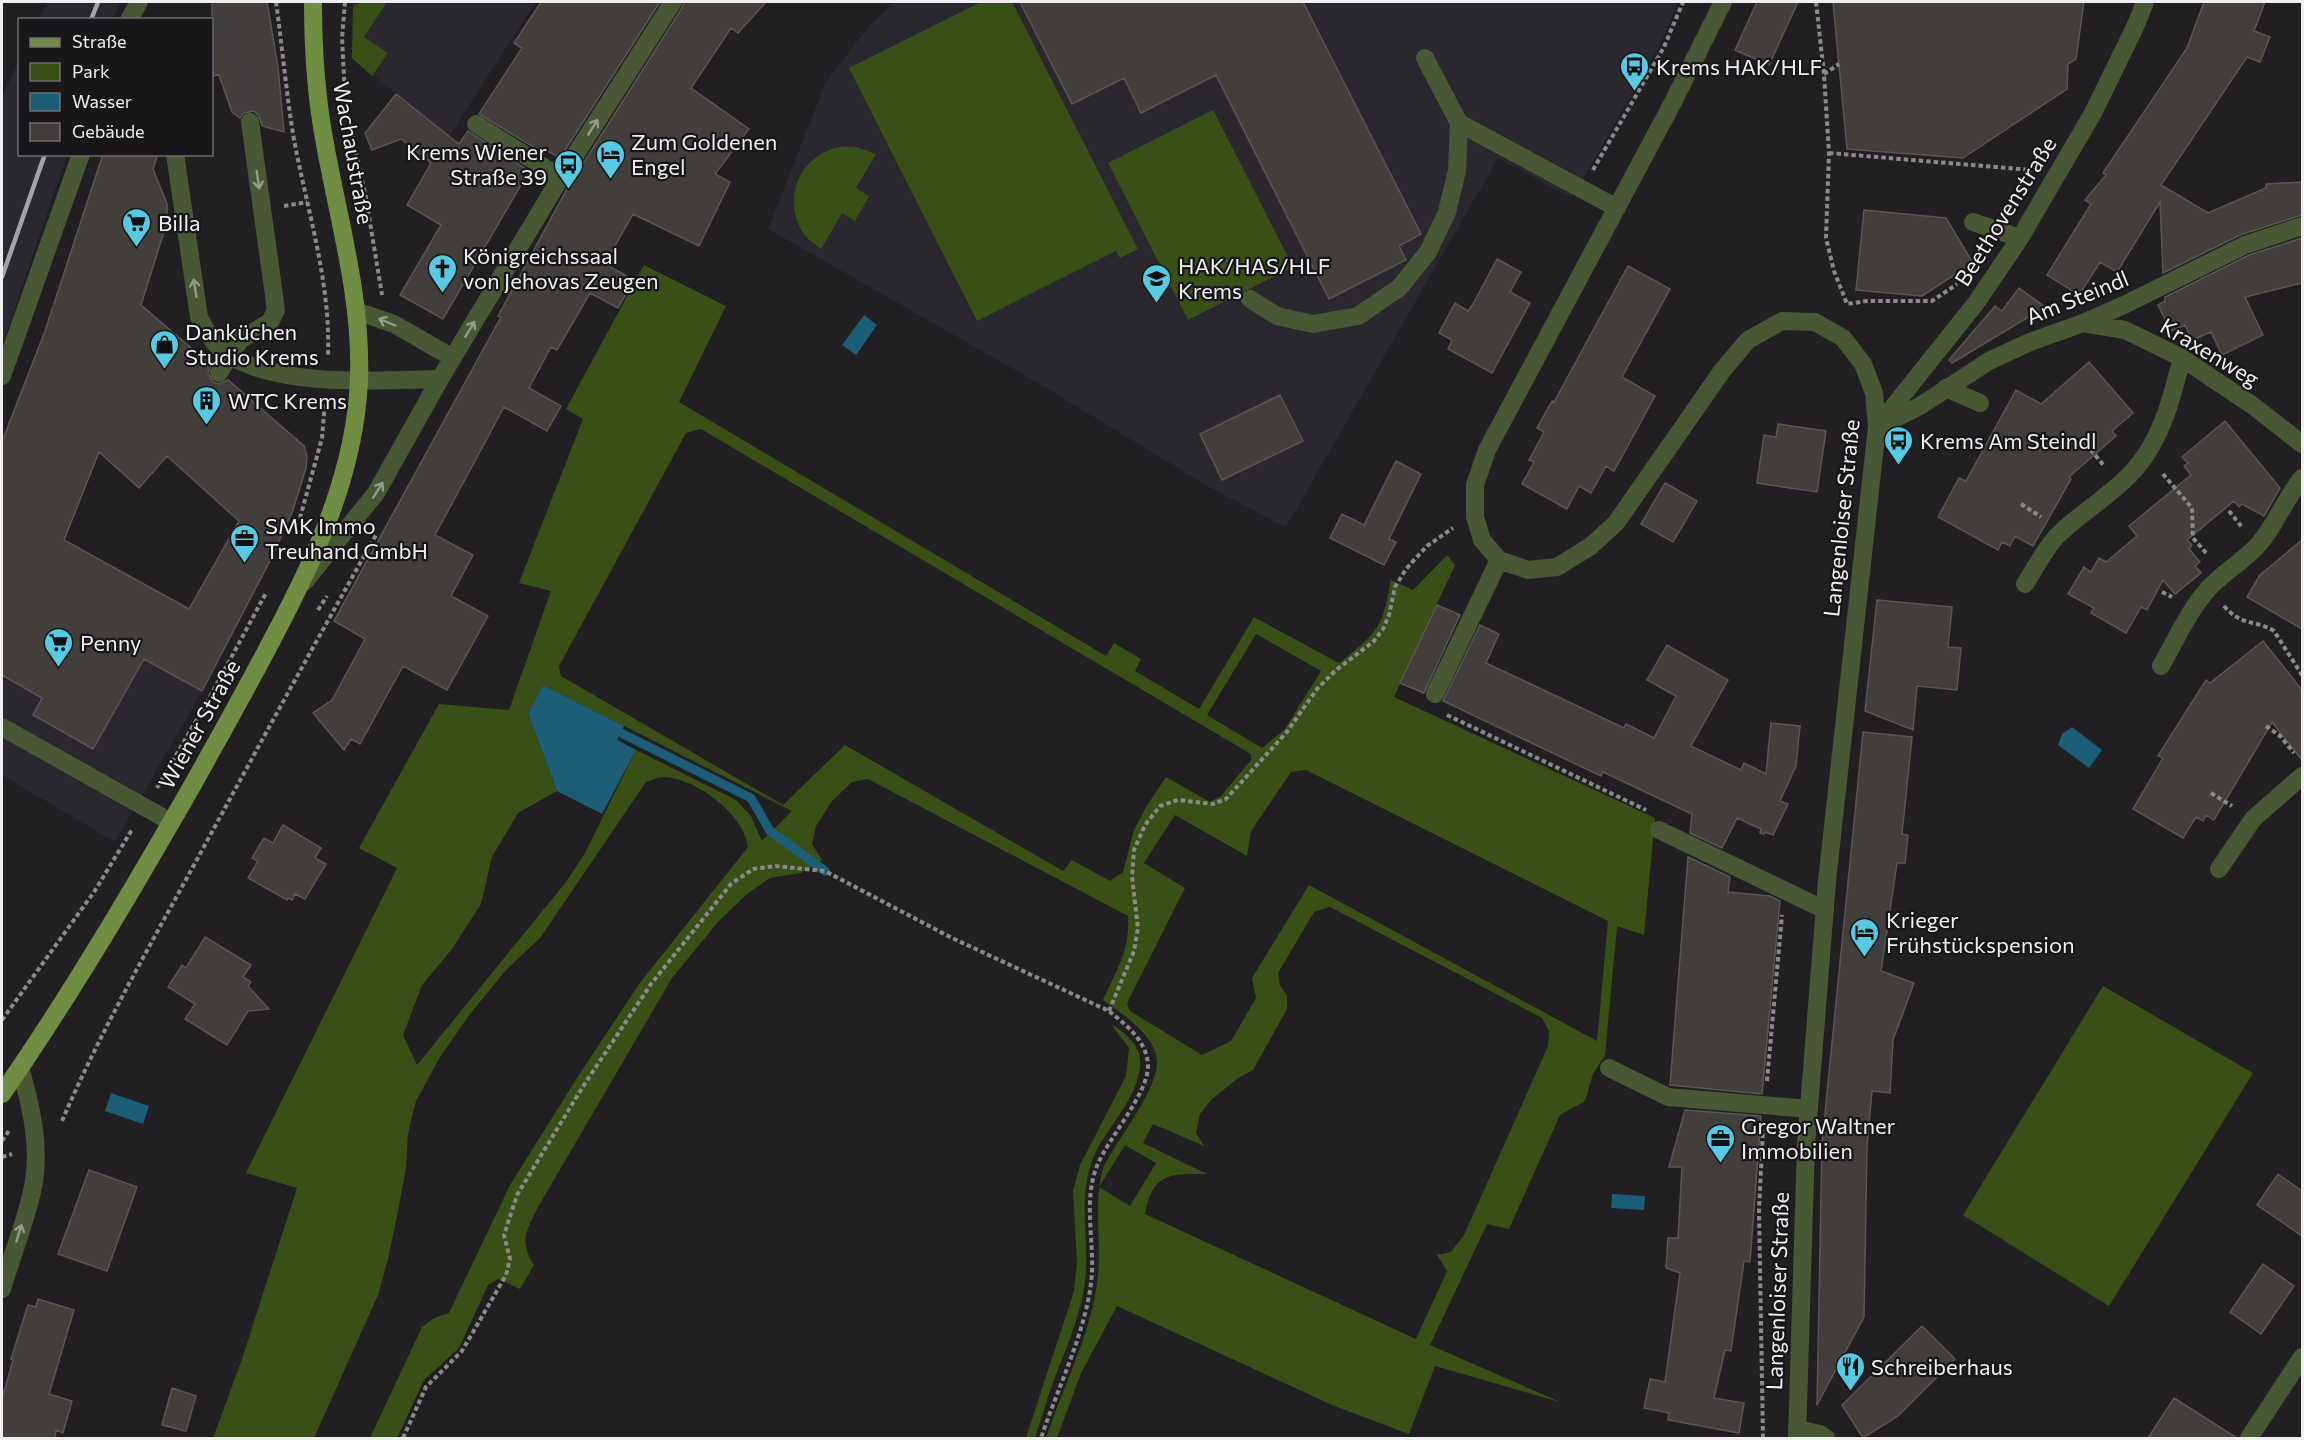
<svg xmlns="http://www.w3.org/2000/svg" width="2304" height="1440" viewBox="0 0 2304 1440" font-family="Commissioner,sans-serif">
  <rect width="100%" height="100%" fill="#211f22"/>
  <path fill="#2b272f" d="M48,2H120L114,19H39Z
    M351,2H536L449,136L352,58L353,6Z
    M894,2H1678L1660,45L1572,198L1498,158L1286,527L1211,488L1033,380L768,229L826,82L870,25Z
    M19,60L20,154L67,155L2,347V97Z
    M2,578L202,691L115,842L2,775Z"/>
  <path fill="#385016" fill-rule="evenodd" d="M361,2H387L364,37L388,53L372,76L352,58L353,6Z
    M981,2H1012L1138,249L1120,258L1116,251L977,321L849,68Z
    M1213,110L1293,267L1188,320L1108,163Z
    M856,147L876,154L856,188L869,196L855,221L842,213L821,249C815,244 807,239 803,233C783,201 797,161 832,149C839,146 848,147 856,147Z
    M644,265L726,306L679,402L1106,656L1114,643L1141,659L1135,671L1199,709L1254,617L1339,663C1378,632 1382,630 1391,580L1413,590L1447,555L1455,565L1394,697L1655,818L1644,935L1617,926L1605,1055L1593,1074L1585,1101L1560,1115L1509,1229L1487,1224L1430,1345L1560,1402L1435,1366L1409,1434L1332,1405L1117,1306L1081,1373L1057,1438H1046C1063,1387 1090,1336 1097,1283C1103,1245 1092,1207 1103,1169C1105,1162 1110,1155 1114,1149C1127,1127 1155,1090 1157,1064C1158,1036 1122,1014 1103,1000C1117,970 1130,950 1128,916L868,779L852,782L832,801L816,826L812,844L822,860L801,873L770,878L747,894L718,922L672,978L538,1207C526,1231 519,1241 534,1265L520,1289L498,1279L488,1285L459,1348L424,1380L397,1438H370L422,1327L434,1318L449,1313L510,1185L577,1078L639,984L748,847C745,815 696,778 664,777C658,777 652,780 646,782L540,938L506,970L470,1014L440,1057L416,1101L408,1133L406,1168L397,1216L388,1259L378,1295L314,1438H213L242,1359L297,1188L246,1173L397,868L359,848L439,704L509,710L551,591L519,583L583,419L566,409ZM701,429L1251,754V760L1221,796L1210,802L1166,777L1148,804L1134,830L1123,872L1110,881L1072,860L1063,871L845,745L783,805L561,676L559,666L686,433ZM1256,634L1321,671L1285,729L1262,748L1207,715ZM543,685L792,811L762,841L751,816L736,800L636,750L585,853L566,882L417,1065L403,1035L422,985L452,949L481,904L492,857L518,813L557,791L528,713ZM1306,770L1608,921L1597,1041L1309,885L1252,978L1256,998L1231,1041L1202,1055L1130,1011L1127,1003L1185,888L1144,863L1175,815L1247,856L1251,831L1291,772ZM1330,907L1542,1018L1549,1031L1548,1046L1464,1235L1451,1252L1437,1255L1447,1271L1416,1339L1145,1214C1153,1172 1170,1174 1207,1174L1143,1143L1153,1124L1204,1146L1196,1133L1200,1114L1211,1100L1238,1078L1253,1070L1287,1009V996L1280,985L1278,973L1314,912ZM1125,1145L1156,1163L1130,1206L1099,1187Z
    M2103,986L2253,1073L2109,1306L1963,1215Z
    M1111,1024C1126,1033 1142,1046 1140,1066C1137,1103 1102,1130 1091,1164C1078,1203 1090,1242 1085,1282C1080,1320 1063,1354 1050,1391C1045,1406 1040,1423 1035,1438H1026L1074,1291L1077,1263L1073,1191L1080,1165L1126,1076L1129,1048Z"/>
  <path fill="#1c5d77" d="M864,315L877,325L856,355L842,345Z
    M543,685L624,726L617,740L636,750L602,814L557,791L528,713Z
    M2072,727L2102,750L2089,768L2058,745L2062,734Z
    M111,1093L149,1106L143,1124L105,1111Z
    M1612,1194L1645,1196L1644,1210L1611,1208Z"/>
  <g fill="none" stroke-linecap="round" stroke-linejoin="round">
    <path stroke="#1c5d77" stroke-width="9" d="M621,733L751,798L770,831L825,871"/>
  </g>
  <path fill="#413e3c" stroke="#5a5654" stroke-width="1.5" fill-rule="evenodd" d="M212,2H267L278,67L284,132L262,126L259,116L254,111L244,113L240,118L232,112L219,75L212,76Z
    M541,2H660L560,158L542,148L540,151L479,114L522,48L514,43Z
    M684,2H766L738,33L731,28L691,88L749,129L715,174L730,182L699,246L633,214L606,262L607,265L634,280L618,308L590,293L557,350L551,347L529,388L561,406L547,431L504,407L435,535L473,555L451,596L488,616L447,690L403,666L360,744L351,739L344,750L313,713L332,700L365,639L334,621L501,317L498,316L567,189L682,8Z
    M1020,2H1303L1421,234L1399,246L1406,260L1329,299L1216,75L1141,113L1124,78L1072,104Z
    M1757,2H1798L1769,65L1735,50Z
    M1833,2H2084L2076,59L2068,64L2067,89L1963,158L1847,149Z
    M2204,2H2265L2254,31L2270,37L2260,62L2247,57L2161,185L2208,213L2266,188V184L2302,182V215L2240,235L2163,273L2160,202L2117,272L2100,262L2079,295L2047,275L2091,204L2085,200L2106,175L2103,173L2187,48Z
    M396,94L459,144L468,131L529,171L443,319L400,295L441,225L407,205L431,163L401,139L372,150L365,133Z
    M103,154H158L153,169L167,204V222L141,305L211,365L208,373L213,382L219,384L228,380L304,446L307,456L306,468L293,510L272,557L202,691L144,659L93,749L33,715L42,698L2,675V442L45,331ZM99,452L139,488L167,456L239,521L189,609L64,540Z
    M1864,210L1946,218L1973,263L1922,296L1856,290Z
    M2302,238V283L2245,297L2263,335L2222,355L2211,332L2192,340L2185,325L2171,331L2158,305L2165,301V297L2249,255Z
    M1497,259L1521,272L1510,292L1530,303L1492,373L1448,349L1452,340L1439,333L1455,303L1468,311L1473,304Z
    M1628,266L1670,289L1622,377L1655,396L1614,471L1606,466L1591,493L1579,486L1567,509L1522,484L1534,462L1529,460L1544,432L1537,428L1552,401L1554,402Z
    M2019,288L2045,307L1952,363L1949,360L1995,306L2002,311Z
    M2089,362L2133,413L2112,431L2116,436L2069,477L2071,479L2033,546L2015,536L2010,546L2002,542L1998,550L1938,517L1959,478L1966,481L2016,390L2041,404Z
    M1280,395L1303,441L1222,480L1200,434Z
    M2225,421L2280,488L2264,516L2242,504L2239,507L2234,501L2187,540L2192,545L2189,549L2200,562L2195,566L2201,573L2175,594L2163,580L2147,610L2141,607L2126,633L2091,613L2094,608L2068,594L2084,567L2091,572L2099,558L2106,562L2137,536L2129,526L2191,475L2184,466L2188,463L2182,457Z
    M1778,424L1826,431L1817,492L1757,483L1764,435L1776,437Z
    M1396,461L1421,474L1389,539L1396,542L1384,565L1330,538L1342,514L1364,525Z
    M1665,483L1697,501L1673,542L1641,524Z
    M2302,540V629L2247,597L2260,575Z
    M1877,600L1952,607L1948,647L1961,648L1957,690L1917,686L1913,730L1865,711Z
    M1437,605L1460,615L1424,693L1400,683Z
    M1480,625L1499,634L1486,663L1624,728L1626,724L1654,738L1676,696L1647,680L1667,645L1728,680L1691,746L1741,770L1744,763L1766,774L1771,723L1800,726L1796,766L1780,801L1788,804L1773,835L1765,832L1764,834L1760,833L1761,829L1737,818L1722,848L1690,833L1692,814L1603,772L1601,776L1443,701Z
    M2263,641L2302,690V760L2272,722L2214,820L2206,815L2203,821L2196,817L2183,838L2133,809L2163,758L2158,756L2206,680L2210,683Z
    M1863,732L1912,737L1902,834L1908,835L1905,863H1897L1881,971L1914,983L1893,1040L1890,1093L1872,1091L1867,1147L1864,1317L1817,1405L1822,1143Z
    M283,825L321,848L315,858L326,864L305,899L295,894L292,900L288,898L287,900L248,878L258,861L252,858L264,838L273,843Z
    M1688,857L1730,877L1728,892L1770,896L1780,901L1762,1094L1670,1085Z
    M205,937L251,965L243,977L251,982L248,986L269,1009L248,1011L227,1045L185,1019L195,1004L168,987L182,965L186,968Z
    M1685,1110L1761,1116L1750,1262L1744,1261L1731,1351L1725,1350L1714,1398L1744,1403L1739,1433L1668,1420L1669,1413L1644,1408L1650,1379L1665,1382L1680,1273L1666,1268L1668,1238H1678L1682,1167H1669Z
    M89,1170L137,1187L107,1271L58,1254Z
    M2278,1174L2302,1191V1236L2257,1205Z
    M2263,1264L2294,1286L2261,1334L2230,1312Z
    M38,1299L74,1310L49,1394L72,1401L63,1433L56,1430L55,1438H2V1399L13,1360L11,1359L28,1305L36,1307Z
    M1922,1326L1955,1359L1898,1416L1863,1438L1842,1405Z
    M172,1388L196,1396L186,1431L162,1425Z
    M2174,1398L2237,1438H2148Z"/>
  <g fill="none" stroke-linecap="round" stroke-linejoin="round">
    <path stroke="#403e41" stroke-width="18" stroke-dasharray="18 9" stroke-linecap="butt" d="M212,25C245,22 246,99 250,122"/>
    <path stroke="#8a898b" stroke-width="4" stroke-dasharray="4.5 3" stroke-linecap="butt" d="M276,2C282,45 286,90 293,134C306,207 331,281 328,356
      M345,2L342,38L345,97
      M1816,2L1824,74L1829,153L1826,238L1834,271L1847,304L1867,301H1932L1957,284
      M1824,74L1839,64
      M346,107L366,198L382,295
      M1829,153L2032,170
      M1593,170L1664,47L1683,2
      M284,206L307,202
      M2081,438L2105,467
      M2163,474L2192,508L2193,538L2208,555
      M2021,504L2041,517
      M2229,511L2242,527
      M300,518L322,438L325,402
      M2162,592L2172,597
      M2224,606C2242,627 2255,619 2274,631L2302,675
      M318,610L327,596
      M1447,715L1646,810
      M2266,726L2280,736L2294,753
      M157,788L211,695L266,593
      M2211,793L2232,806
      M1109,1011L1134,951L1138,928L1132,877L1134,850L1145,825L1160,806L1178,800L1213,804L1226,799L1286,733L1317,689L1336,670L1373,642L1383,629L1389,615L1395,587L1406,569L1427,546L1453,528
      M2,1020L94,892L133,828
      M1767,1081L1782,915
      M62,1121C101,1030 152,942 200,854C258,747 316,641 376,535
      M2,1141L10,1129
      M2,1157L12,1154
      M403,1438L426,1387L462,1351L506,1275L510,1259L504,1235L517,1195L582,1088L651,984L731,884L753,869L776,866L825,871L952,938L1109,1011C1126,1025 1147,1041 1148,1065C1149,1093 1108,1138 1097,1166C1082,1203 1096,1245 1091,1283C1085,1333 1057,1390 1041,1438
      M1763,1438L1759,1210L1763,1130"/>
    <path stroke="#485835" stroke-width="18" d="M1723,2L1671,106L1487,450L1475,485V517L1482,540L1499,560L1528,570L1557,567L1591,546L1616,523L1722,371L1748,340L1782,321L1815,322L1843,338L1863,364L1874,393L1877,427L1827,881L1806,1145L1797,1438
      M129,20L139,2
      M1425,58L1459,123L1617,208
      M476,124L561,178
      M175,154L199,317C207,332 214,347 230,356C285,388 378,380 440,379
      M1973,222L2020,238
      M1250,299L1277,316L1313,324L1358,316L1399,288L1428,252L1447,212L1457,171L1459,123
      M356,311L394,324L453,358
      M2083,323L2125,330L2182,358L2252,405L2302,444
      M219,373L240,340L270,322L276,310L250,122
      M2,376L81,154
      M1946,388L1980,403
      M1884,424L1920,406L1989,361L2030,342L2083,323L2124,305L2245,245L2302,226
      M1877,427L1976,303L2020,238L2093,113L2135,27L2145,2
      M305,581L376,493L440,379L558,182L673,2
      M2025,584C2036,567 2045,548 2059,534C2087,507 2126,487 2147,453C2166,424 2173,391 2182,358
      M2161,666C2176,640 2189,609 2210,587C2225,571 2245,560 2259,544C2276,524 2285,499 2302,478
      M1435,694L1499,560
      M2,727L171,822
      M1659,830L1825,910
      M2219,869L2253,819L2302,776
      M1609,1068L1668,1097L1809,1109
      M2,1289C12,1255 26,1221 33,1187C41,1148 31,1105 20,1068
      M1797,1429L1820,1434L1826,1438
      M2249,1438L2302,1357"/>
    <path stroke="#6f8e44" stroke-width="18" d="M2,1094C72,993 135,886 196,779C222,732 248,686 273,638C316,557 355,473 359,380C362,299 339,222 325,144C316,97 313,49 313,2"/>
    <path stroke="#a5a3a6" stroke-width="4.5" d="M91,20L98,2
      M2,277L45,154"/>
  </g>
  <defs><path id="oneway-shaft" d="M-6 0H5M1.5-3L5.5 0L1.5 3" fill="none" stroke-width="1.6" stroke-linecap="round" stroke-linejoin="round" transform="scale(1.5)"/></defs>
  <g stroke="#939c89">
    <use href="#oneway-shaft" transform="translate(593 127) rotate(-58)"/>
    <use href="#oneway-shaft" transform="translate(258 180) rotate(82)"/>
    <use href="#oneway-shaft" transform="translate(195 288) rotate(-99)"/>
    <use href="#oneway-shaft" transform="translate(387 322) rotate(-157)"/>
    <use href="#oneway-shaft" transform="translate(470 329) rotate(-59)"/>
    <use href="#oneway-shaft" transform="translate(378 490) rotate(-58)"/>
    <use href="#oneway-shaft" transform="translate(19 1233) rotate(-73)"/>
  </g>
  <defs>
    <symbol id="bus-pin" viewBox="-11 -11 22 30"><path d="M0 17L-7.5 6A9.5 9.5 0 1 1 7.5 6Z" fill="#57c9e2" stroke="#181619"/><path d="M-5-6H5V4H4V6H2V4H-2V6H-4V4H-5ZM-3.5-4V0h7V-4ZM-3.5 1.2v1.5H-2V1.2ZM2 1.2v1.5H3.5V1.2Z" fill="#111"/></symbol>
    <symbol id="hotel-pin" viewBox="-11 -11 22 30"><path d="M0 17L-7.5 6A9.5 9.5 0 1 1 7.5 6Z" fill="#57c9e2" stroke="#181619"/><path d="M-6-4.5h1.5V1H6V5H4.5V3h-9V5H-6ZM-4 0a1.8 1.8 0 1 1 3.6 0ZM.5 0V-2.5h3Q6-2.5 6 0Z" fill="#111"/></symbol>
    <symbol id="supermarket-pin" viewBox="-11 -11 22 30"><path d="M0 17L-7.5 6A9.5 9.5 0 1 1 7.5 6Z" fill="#57c9e2" stroke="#181619"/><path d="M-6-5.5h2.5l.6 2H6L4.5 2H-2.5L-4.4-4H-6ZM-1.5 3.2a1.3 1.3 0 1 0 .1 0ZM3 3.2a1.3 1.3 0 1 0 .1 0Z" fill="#111"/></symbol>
    <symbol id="church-pin" viewBox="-11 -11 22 30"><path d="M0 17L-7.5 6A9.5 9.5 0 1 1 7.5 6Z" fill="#57c9e2" stroke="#181619"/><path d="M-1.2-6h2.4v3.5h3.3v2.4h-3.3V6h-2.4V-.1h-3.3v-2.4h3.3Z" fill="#111"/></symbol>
    <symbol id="school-pin" viewBox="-11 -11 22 30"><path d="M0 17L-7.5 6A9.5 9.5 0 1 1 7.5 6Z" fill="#57c9e2" stroke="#181619"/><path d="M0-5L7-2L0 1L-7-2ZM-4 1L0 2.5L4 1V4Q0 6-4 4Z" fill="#111"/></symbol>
    <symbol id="shop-pin" viewBox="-11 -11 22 30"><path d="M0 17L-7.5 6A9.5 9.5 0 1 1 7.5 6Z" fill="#57c9e2" stroke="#181619"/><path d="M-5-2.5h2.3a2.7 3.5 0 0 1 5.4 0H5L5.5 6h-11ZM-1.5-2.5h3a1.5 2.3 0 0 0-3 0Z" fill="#111"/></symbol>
    <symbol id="building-pin" viewBox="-11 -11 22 30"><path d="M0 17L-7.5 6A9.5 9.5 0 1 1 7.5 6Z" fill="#57c9e2" stroke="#181619"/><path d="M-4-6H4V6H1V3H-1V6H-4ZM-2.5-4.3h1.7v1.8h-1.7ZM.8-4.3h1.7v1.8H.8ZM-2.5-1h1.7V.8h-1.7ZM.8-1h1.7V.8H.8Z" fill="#111"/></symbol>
    <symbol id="office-pin" viewBox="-11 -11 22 30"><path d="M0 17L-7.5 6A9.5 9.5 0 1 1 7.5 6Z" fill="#57c9e2" stroke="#181619"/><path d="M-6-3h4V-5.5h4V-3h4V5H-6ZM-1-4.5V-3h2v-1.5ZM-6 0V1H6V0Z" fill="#111"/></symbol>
    <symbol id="restaurant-pin" viewBox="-11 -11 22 30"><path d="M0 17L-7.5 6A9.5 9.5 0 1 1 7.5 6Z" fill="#57c9e2" stroke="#181619"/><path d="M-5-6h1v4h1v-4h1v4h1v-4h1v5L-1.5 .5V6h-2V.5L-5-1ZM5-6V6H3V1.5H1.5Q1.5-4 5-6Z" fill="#111"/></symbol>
  </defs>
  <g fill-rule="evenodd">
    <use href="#bus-pin" x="1618" y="50" width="33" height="45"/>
    <use href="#hotel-pin" x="594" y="138" width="33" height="45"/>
    <use href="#bus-pin" x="552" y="148" width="33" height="45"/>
    <use href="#supermarket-pin" x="120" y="206" width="33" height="45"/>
    <use href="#church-pin" x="426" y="252" width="33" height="45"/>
    <use href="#school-pin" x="1140" y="262" width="33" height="45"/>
    <use href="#shop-pin" x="148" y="328" width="33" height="45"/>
    <use href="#building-pin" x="190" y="384" width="33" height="45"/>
    <use href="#bus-pin" x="1882" y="424" width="33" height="45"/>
    <use href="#office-pin" x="228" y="522" width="33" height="45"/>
    <use href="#supermarket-pin" x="42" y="626" width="33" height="45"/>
    <use href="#hotel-pin" x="1848" y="916" width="33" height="45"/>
    <use href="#office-pin" x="1704" y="1122" width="33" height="45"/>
    <use href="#restaurant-pin" x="1834" y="1350" width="33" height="45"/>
  </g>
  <g text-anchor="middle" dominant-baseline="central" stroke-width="4.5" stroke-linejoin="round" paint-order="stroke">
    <g font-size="22" fill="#efeef0" stroke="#181619" text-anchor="start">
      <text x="1656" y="66">Krems HAK/HLF</text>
      <text x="631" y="141">Zum Goldenen<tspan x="631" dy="25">Engel</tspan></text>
      <text x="547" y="151" text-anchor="end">Krems Wiener<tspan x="547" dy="25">Straße 39</tspan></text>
      <text x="158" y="222">Billa</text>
      <text x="463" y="255">Königreichssaal<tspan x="463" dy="25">von Jehovas Zeugen</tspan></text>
      <text x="1178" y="265">HAK/HAS/HLF<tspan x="1178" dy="25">Krems</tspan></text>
      <text x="185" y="331">Danküchen<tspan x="185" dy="25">Studio Krems</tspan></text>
      <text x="228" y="400">WTC Krems</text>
      <text x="1920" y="440">Krems Am Steindl</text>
      <text x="265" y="525">SMK Immo<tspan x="265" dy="25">Treuhand GmbH</tspan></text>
      <text x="80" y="642">Penny</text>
      <text x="1886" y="919">Krieger<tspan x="1886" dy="25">Frühstückspension</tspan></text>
      <text x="1741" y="1125">Gregor Waltner<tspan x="1741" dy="25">Immobilien</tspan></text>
      <text x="1871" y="1366">Schreiberhaus</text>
    </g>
    <g font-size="22" fill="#efeef0" stroke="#181619">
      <text transform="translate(354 153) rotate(80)">Wachaustraße</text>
      <text transform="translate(2005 211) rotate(-58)">Beethovenstraße</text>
      <text transform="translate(2077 297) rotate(-22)">Am Steindl</text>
      <text transform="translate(2210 352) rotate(31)">Kraxenweg</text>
      <text transform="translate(1841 518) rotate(-84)">Langenloiser Straße</text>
      <text transform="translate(199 724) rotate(-61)">Wiener Straße</text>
      <text transform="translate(1777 1291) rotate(-88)">Langenloiser Straße</text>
    </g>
  </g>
  <rect width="2304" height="1440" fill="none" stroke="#efeef0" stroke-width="6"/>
  <rect x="18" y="18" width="195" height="138" fill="#181619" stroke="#6e6c6f" stroke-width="1.5"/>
  <rect x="30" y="38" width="30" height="9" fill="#6f8e44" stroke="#6e6c6f" stroke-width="1.5"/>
  <text x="72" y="48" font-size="18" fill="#efeef0">Straße</text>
  <rect x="30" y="63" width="30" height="18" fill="#385016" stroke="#6e6c6f" stroke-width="1.5"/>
  <text x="72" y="78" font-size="18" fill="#efeef0">Park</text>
  <rect x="30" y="93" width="30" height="18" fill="#1c5d77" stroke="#6e6c6f" stroke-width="1.5"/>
  <text x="72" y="108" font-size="18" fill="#efeef0">Wasser</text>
  <rect x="30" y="123" width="30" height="18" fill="#413e3c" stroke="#6e6c6f" stroke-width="1.5"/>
  <text x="72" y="138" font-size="18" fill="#efeef0">Gebäude</text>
</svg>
